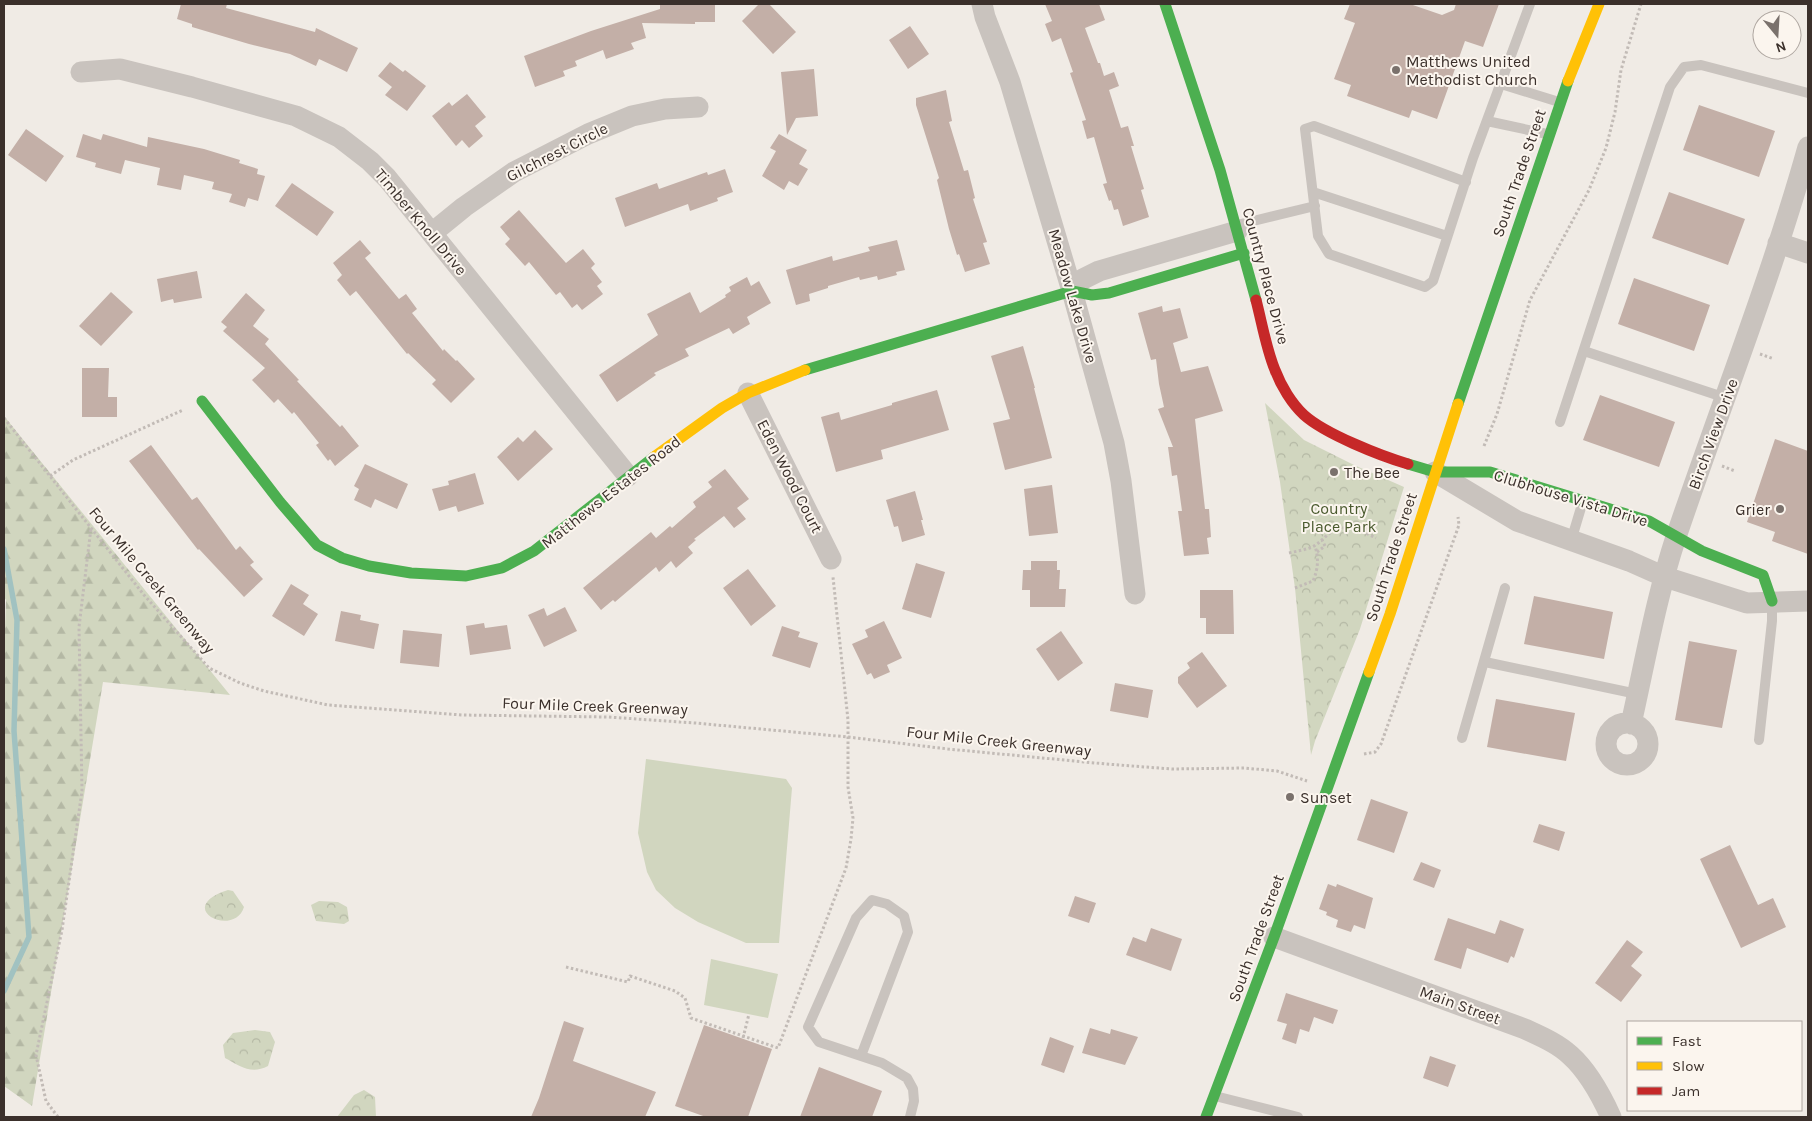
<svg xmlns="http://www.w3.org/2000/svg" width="1812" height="1121" viewBox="0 0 1812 1121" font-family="Karla,sans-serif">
  <defs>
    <pattern id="forest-firs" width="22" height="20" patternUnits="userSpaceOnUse" patternTransform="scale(1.25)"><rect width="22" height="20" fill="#d1d6bf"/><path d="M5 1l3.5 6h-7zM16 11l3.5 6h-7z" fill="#b4b8a4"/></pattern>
    <pattern id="park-crowns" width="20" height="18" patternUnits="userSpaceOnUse" patternTransform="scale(1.25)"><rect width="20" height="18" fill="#d1d6bf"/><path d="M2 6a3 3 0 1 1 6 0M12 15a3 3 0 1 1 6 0" fill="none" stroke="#b4b8a4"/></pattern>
  </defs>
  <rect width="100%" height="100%" fill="#f0ebe5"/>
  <path fill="url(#forest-firs)" d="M4,416L230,695L103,682L32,1106L4,1086V657L6,600L4,597Z"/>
  <path fill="url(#park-crowns)" d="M1265,403L1304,440L1354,465L1404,487L1360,629L1315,741L1311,755L1295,588L1280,482Z
    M228,890L233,891L244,907C234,939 172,908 228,890Z
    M319,901L338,902L347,907L349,921L344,924L316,921L311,905Z
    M255,1030L270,1032L275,1042L268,1066C251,1075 240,1066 225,1058L223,1045L233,1033Z
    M364,1090L375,1097L376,1117H337L354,1095Z"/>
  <path fill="#d1d6bf" d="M646,759L786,779L792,788L779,943H746L698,922L675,908L656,890L647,872L638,833Z
    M711,959L778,974L768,1018L704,1005Z"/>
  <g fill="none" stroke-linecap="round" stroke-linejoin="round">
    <path stroke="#a1c2c1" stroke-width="5.5" d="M4,549L17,620L14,731L29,937L4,991"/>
  </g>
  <path fill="#c3afa7" d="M181,4H227L226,8L315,32L316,28L358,48L347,72L319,59L316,66L290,54L249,44L192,27V24L177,19Z
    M660,4H715V22H695V24L642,23L646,38L631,43L634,49L606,59L603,50L575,61L577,66L563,71L565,76L535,87L524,56L591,31L660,9Z
    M759,4H769L796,32L773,54L742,21Z
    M1045,4H1099L1105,20L1085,28L1098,63H1100L1104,76L1114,72L1119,86L1109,90L1121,128L1128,126L1134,146H1131L1144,189L1141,190L1149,217L1123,226L1118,209L1114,210L1111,200L1109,201L1103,184L1107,183L1094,137L1087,139L1082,121L1086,120L1070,73L1073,72L1061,38L1052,42L1045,24L1052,21Z
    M1350,4H1410L1442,15L1454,10L1456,4H1499L1483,47L1465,41L1437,119L1412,110L1409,118L1347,96L1351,85L1334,79L1355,23L1344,19Z
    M910,26L929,54L908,69L889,40Z
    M390,62L403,72L405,70L426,86L407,111L385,95L392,87L378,76Z
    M814,69L818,116L796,118L787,135L781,72Z
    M946,90L952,121L949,122L964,171L968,170L975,198L973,199L987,242L983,243L990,264L965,272L959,254L957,255L949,229L937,180L939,178L916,105V98Z
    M467,94L486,117L475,126L483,136L469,148L462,140L456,146L432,116L449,102L452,106Z
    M1699,105L1775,131L1759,177L1683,150Z
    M26,129L64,156L46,182L8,155Z
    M83,134L101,140L103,134L147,147L148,137L204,149L240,160L239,163L258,169L257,174L265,176L258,201L248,198L245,207L229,202L232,194L212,189L214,182L184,175L181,190L157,185L160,168L125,160L121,174L95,167L96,163L76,157Z
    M779,134L807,150L799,164L808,169L798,186L789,181L784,190L762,176L776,151L770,148Z
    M725,169L733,192L717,198L718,201L690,211L688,204L625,227L615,198L657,183L659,189L707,172L708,175Z
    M292,183L334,212L317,236L275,206Z
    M1669,192L1745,219L1728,265L1652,238Z
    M519,210L566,263L583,249L595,264L591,268L602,282L597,286L603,294L582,310L577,304L572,308L560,292L556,295L529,262L525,266L505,244L510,239L500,227Z
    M360,240L371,253L365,258L399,299L406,294L417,309L412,313L443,351L444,349L456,361L457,360L475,379L451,403L432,384L436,380L408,353L407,354L356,291L350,296L337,280L342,275L333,263Z
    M897,240L905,270L896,272L897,275L878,280L877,276L860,280L859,277L828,286V288L809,294L810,301L796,305L786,270L832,256L833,261L870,251L868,247Z
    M197,271L202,298L174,303L173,299L161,302L157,279Z
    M747,277L751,286L759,281L771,303L747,317L750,324L733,334L729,328L685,349L689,356L654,373L656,375L617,402L599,375L658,335L647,314L690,292L700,313L726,297L725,295L731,291L729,287Z
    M1634,278L1710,305L1694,351L1618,324Z
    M111,292L133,312L101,346L79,326Z
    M246,293L265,310L253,326L269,339L265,344L299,380L297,381L340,427L342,425L359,446L335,466L330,459L328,461L316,445L319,443L294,412L292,414L278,399L274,403L252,380L265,368L223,331L227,327L221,322Z
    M1162,306L1163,312L1180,308L1188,338L1173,343L1181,372L1208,366L1223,411L1195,419L1205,509H1209L1211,537L1207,538L1209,554L1184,556L1178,511H1182L1177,475L1172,476L1168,447H1173L1158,409L1164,407L1159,384L1156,359L1151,360L1138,313Z
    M1023,346L1035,388H1034L1052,458L1005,470L993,423L1010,419L991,356Z
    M82,368H109L108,397H117V417H82Z
    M937,390L949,430L881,450L883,459L836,472L821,417L839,412L841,420L892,405V403Z
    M1600,395L1675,422L1659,467L1583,440Z
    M535,430L553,449L518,481L497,457L518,437L523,442Z
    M1775,439L1808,451V554L1772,541L1775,532L1747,522Z
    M151,445L192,500L197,497L236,550L240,546L254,562L250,565L263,579L244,597L199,549L198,550L129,461Z
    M365,464L408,484L397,509L375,499L371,508L354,500L359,489L354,486Z
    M725,469L749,499L737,508L746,519L734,528L724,516L694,539L696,540L688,547L693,553L676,568L671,561L659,572L656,567L615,602L613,600L601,610L583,588L651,532L656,538L670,526L672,528L696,507L693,502L712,487L708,482Z
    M475,473L484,504L458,512L456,506L439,511L432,489L449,485L448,481Z
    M1052,485L1058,533L1029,536L1024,489Z
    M915,491L923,520H921L925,535L902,542L898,526L894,527L886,500Z
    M1031,561H1057V570H1060L1059,589H1066L1065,607H1030V590H1022L1023,570H1031Z
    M916,563L945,572L931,618L902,609Z
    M748,569L776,606L751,626L723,588Z
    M291,584L309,595L303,604L318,614L304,636L272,616Z
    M1200,590H1233L1234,634H1206V618H1200Z
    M1534,596L1613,612L1604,659L1524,644Z
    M565,607L577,631L544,647L528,615L544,608L547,616Z
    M341,611L361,615L360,620L379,624L374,649L335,641Z
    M884,621L902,658L887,665L890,672L874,679L871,673L867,675L852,644L868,637L865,630Z
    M484,623L485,628L507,625L511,649L470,655L466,626Z
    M782,626L800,632L798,637L818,643L810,668L772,656Z
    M403,630L442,634L439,667L400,663Z
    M1061,631L1083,663L1058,681L1036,649Z
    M1689,641L1737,650L1722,728L1675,720Z
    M1202,652L1227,686L1197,708L1178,683V677L1190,668L1187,663Z
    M1115,683L1153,690L1148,718L1110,711Z
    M1496,699L1575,713L1566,761L1487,747Z
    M1371,799L1408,812L1394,853L1357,840Z
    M1539,824L1565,832L1559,851L1533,842Z
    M1730,845L1758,905L1773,898L1786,927L1741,948L1700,859Z
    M1421,862L1441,870L1434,888L1413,880Z
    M1328,884L1336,887L1337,884L1373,898L1365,929L1354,925L1351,932L1336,927L1338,920L1326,915L1327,912L1319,909Z
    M1075,896L1096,903L1089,923L1068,916Z
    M1448,918L1495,934L1500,920L1524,929L1514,958L1511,956L1508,963L1467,948L1461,969L1434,960Z
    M1151,928L1182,939L1171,971L1126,955L1133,937L1146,942Z
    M1627,940L1643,952L1631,966L1642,975L1621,1002L1595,983Z
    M1286,993L1338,1010L1333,1024L1314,1017L1309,1032L1300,1029L1296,1044L1282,1039L1287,1024L1277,1021Z
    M564,1021L584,1028L573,1061L656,1092L645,1117H531L539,1098Z
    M704,1025L772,1049L748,1117H706L675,1106Z
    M1090,1028L1110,1034L1111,1029L1138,1037L1125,1065L1082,1053Z
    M1050,1037L1074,1046L1064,1073L1041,1065Z
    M1430,1056L1456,1065L1448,1087L1423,1078Z
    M819,1067L882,1091L872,1117H800Z"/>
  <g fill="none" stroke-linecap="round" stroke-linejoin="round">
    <path stroke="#c2bbb6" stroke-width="3" stroke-dasharray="2.5 2.5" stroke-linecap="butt" d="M1760,354L1774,359
      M4,418L144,595L209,668L240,683L264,691L328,705L462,715L608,717L695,723L848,737L948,749L1106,764L1172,769L1244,768L1277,771L1307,781
      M1484,446L1497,414L1530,300L1589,190L1606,148L1615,112L1621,70L1641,4
      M1722,466L1735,471
      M50,476L73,460L183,410
      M1317,552L1325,546L1322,540
      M1289,553C1297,551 1305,550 1312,547C1321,543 1326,534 1335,530C1348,524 1364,532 1376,538
      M1295,588L1313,581C1318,569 1319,559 1315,546
      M1364,754L1375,752L1381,744L1459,525L1458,517
      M566,967L628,982L630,976L675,991L685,998L691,1018L778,1048L846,868L851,839L853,818L848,787V720L833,577
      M743,1038L749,1014
      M58,1117L46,1101L36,1055L62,930L82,791L79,627L91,528"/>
    <path stroke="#c9c3be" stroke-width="10" d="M1501,84L1559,102
      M1487,121L1547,134
      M1466,182L1314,126L1305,129L1318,236L1329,254L1425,287L1433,281L1473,158L1530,4
      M1313,192L1447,236
      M1237,225L1315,206
      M1584,351L1726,398
      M1560,422L1670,87L1684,67L1701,65L1808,93
      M1571,541L1583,501
      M1485,662L1637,694
      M1462,738L1505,588
      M1759,740L1772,621V602
      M861,1056L908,932L904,916L887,904L872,900L856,918L808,1027L819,1042L882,1063L907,1078L913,1089L914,1101L910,1117
      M1215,1096L1298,1117"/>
    <path stroke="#c9c3be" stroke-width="21" d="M982,4L985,17L1010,82L1072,291L1114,443L1121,481L1135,594
      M81,72L120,69L192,87L296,116L339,137L370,161L387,178L628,476
      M432,233L464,207L514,172L588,134L632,116L665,109L698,107
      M1778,243L1808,253
      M1072,291L1083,279L1099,271L1237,231
      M748,393L831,559
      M1435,472L1517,521L1629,561L1665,577L1747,603L1808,601
      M1606 744a21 21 0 1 1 42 0a21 21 0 1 1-42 0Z
      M1631,724C1645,662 1656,598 1676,537C1720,407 1771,279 1808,147
      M1274,937L1525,1029C1540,1036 1557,1043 1570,1055C1588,1071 1601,1095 1611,1117"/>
    <path stroke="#4caf50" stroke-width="11" d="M1165,4L1220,170L1256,300
      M805,370L1072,291L1092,295L1109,293L1244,253
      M202,401L280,502L317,545L342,558L369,566L411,573L466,576L502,568L534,551L654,457
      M1458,404L1568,81
      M1408,464L1435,472H1490L1649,521L1702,551L1763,575L1772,601
      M1206,1117L1274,937L1369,672"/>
    <path stroke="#ffc107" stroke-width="11" d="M1568,81L1599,4
      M654,457L722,408L748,393L805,370
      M1369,672L1390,614L1458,404"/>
    <path stroke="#c62828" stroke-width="11" d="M1256,300C1262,323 1266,348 1275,370C1281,386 1292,404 1304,415C1325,434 1381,456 1408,464"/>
  </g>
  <g fill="#7a716c" stroke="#fbf5ee" stroke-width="2">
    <circle cx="1396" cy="70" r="5"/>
    <circle cx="1334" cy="472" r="5"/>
    <circle cx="1780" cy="509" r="5"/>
    <circle cx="1290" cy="797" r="5"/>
  </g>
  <g text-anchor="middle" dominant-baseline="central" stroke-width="4" stroke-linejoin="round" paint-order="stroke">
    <g font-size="16" fill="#3b302b" stroke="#fbf5ee" text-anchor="start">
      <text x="1406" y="61">Matthews United<tspan x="1406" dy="18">Methodist Church</tspan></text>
      <text x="1344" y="472">The Bee</text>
      <text x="1770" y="509" text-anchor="end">Grier</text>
      <text x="1300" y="797">Sunset</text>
    </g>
    <g font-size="16" fill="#3b302b" stroke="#fbf5ee">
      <text transform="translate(557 152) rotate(-27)">Gilchrest Circle</text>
      <text transform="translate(1519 173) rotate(-71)">South Trade Street</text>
      <text transform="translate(421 222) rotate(50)">Timber Knoll Drive</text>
      <text transform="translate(1266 276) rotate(75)">Country Place Drive</text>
      <text transform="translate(1073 296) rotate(74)">Meadow Lake Drive</text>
      <text transform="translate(1713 434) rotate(-70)">Birch View Drive</text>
      <text transform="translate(790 476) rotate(63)">Eden Wood Court</text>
      <text transform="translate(611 492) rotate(-38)">Matthews Estates Road</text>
      <text transform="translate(1571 498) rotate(17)">Clubhouse Vista Drive</text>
      <text transform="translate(1391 557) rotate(-72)">South Trade Street</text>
      <text transform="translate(152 580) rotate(50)">Four Mile Creek Greenway</text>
      <text transform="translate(595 706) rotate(2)">Four Mile Creek Greenway</text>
      <text transform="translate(999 741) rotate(6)">Four Mile Creek Greenway</text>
      <text transform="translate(1256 938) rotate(-70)">South Trade Street</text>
      <text transform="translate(1460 1005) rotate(20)">Main Street</text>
    </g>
    <g font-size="16" fill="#4a5a2e" stroke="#fbf5ee">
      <text x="1339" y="508">Country<tspan x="1339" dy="18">Place Park</tspan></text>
    </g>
  </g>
  <rect width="1812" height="1121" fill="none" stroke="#3b302b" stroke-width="10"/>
  <rect x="1627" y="1021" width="175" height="90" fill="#fbf5ee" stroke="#aea6a0"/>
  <rect x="1637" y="1037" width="25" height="8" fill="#4caf50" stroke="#aea6a0"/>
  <text x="1672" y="1046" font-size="15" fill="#3b302b">Fast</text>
  <rect x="1637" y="1062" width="25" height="8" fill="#ffc107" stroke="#aea6a0"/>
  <text x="1672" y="1071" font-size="15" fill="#3b302b">Slow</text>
  <rect x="1637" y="1087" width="25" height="8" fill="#c62828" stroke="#aea6a0"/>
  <text x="1672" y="1096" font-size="15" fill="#3b302b">Jam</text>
  <g transform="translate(1777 35) rotate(162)"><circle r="24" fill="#fbf5ee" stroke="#aea6a0"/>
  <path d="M0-4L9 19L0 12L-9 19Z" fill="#7a716c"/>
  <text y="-8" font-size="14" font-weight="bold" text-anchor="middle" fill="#3b302b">N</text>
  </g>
</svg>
